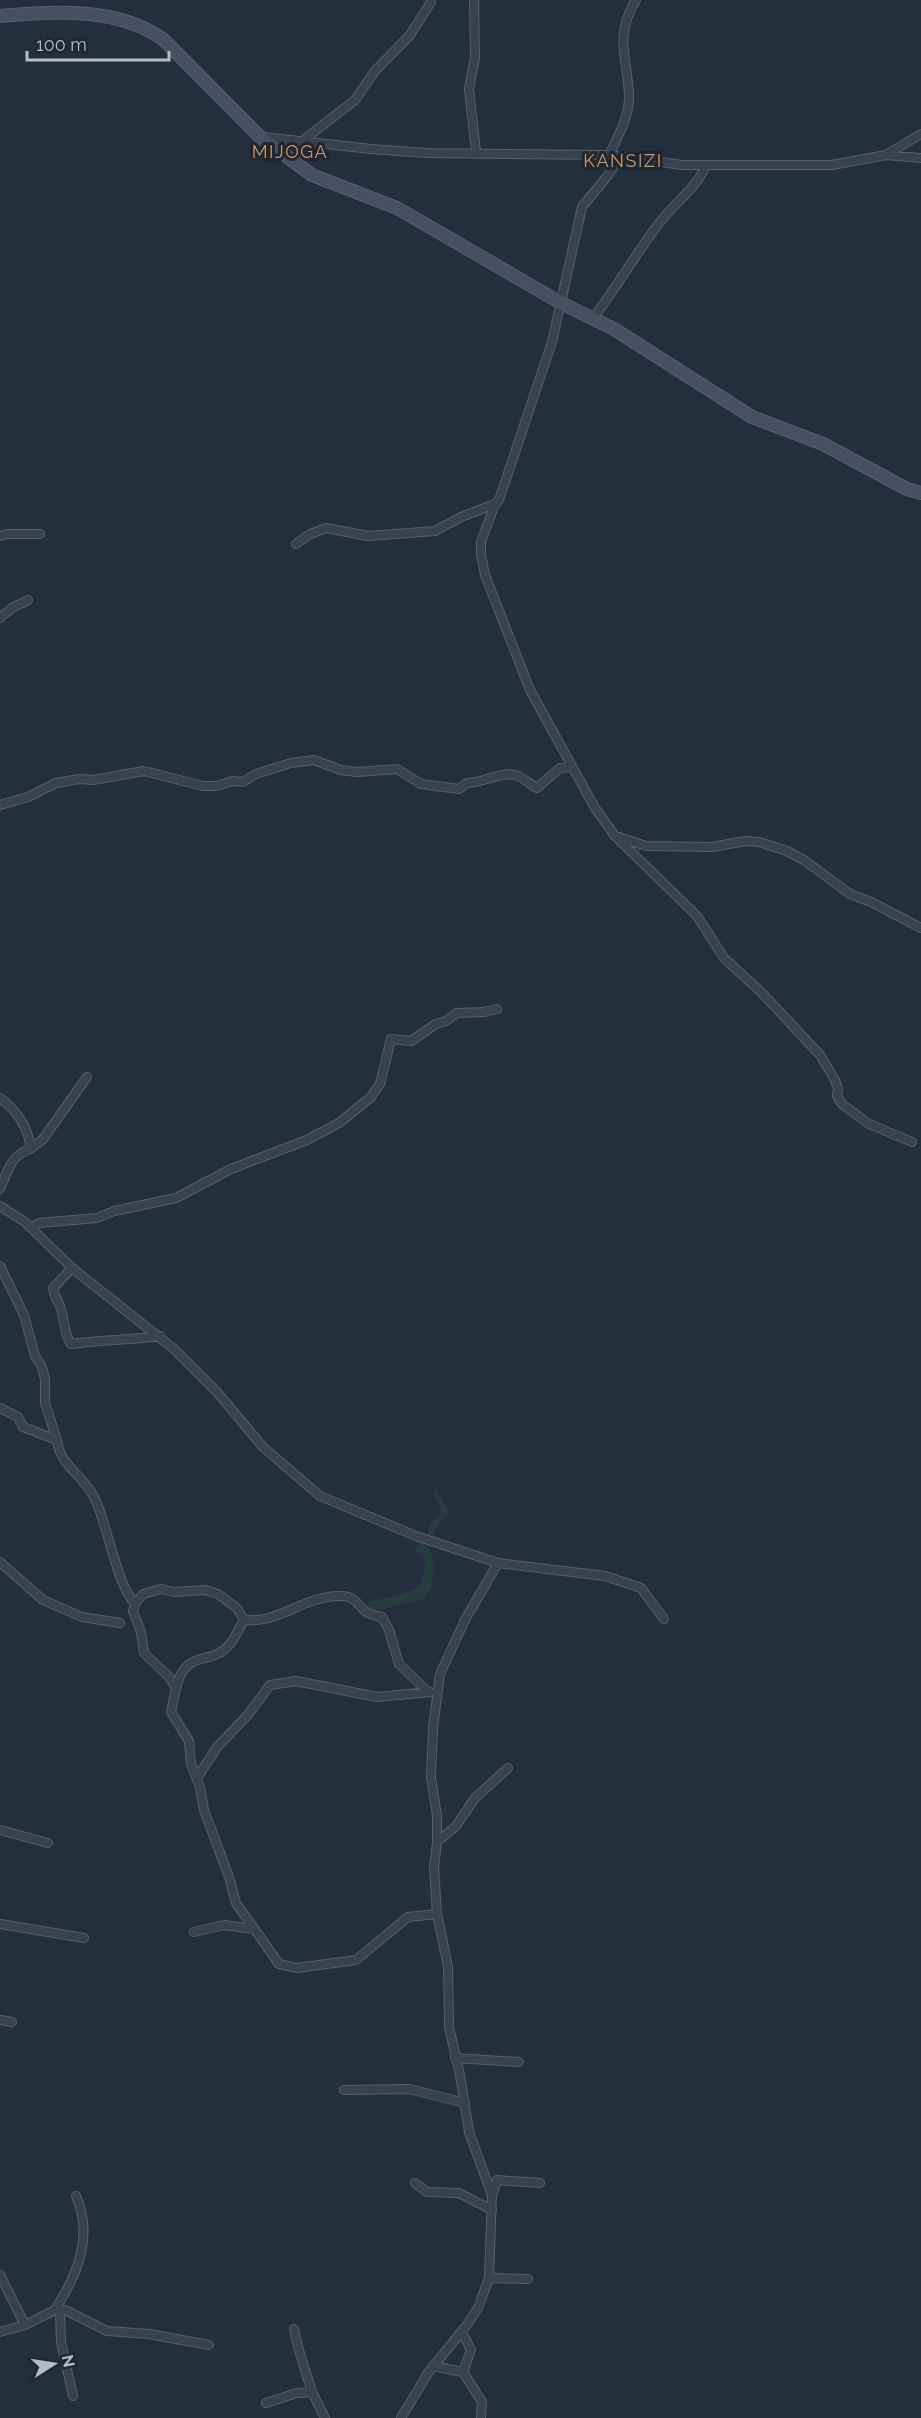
<svg xmlns="http://www.w3.org/2000/svg" width="921" height="2418" viewBox="0 0 921 2418" font-family="Raleway,sans-serif">
  <rect width="100%" height="100%" fill="#242f3e"/>
  <path fill="#263c3f" d="M436,1488L449,1512L438,1525L429,1547L434,1564L432,1587L424,1599L367,1613L369,1602L405,1593L420,1586L426,1563L421,1555L414,1551L427,1536L429,1524L439,1515L440,1506L433,1494Z"/>
  <g fill="none" stroke-linecap="round" stroke-linejoin="round">
    <defs>
      <path id="street" d="M474,0L475,58L469,89L476,152
        M263,137L371,149L426,153L609,155L682,165H832L886,155L921,158
        M301,142L355,100L374,72L410,35L431,2
        M609,155C618,137 630,115 629,94C627,57 614,36 636,0
        M886,155L921,134
        M620,157L609,174L582,207L552,342L499,500L495,504L481,542V555L485,575L530,690L595,808L615,836L697,916L724,958L762,993L820,1055L835,1080L838,1089L837,1096L842,1104L869,1124L912,1142
        M593,318C617,287 636,253 660,222C675,202 697,188 706,165
        M0,536L7,534H40
        M296,544L310,534L326,528L368,536L435,531L461,517L495,504
        M0,618L12,608L28,600
        M0,805L28,797L56,783L79,779L93,780L144,771L203,786H216L233,781L243,782L256,774L291,763L314,760L341,770L357,772L397,769L421,784L459,789L467,783C482,783 503,771 515,775C523,777 529,784 537,788L560,768L571,767
        M619,837L646,846L712,847L745,841L759,842L787,851L804,860L850,894L871,902L921,928
        M0,1098C18,1111 28,1127 31,1149
        M0,1189C5,1178 9,1162 19,1155C27,1149 36,1146 43,1139L87,1077
        M0,1206L25,1222L72,1268L174,1349L217,1392L263,1447L320,1496L416,1536L498,1563L466,1618L440,1674L433,1728L431,1777L437,1816V1842L434,1867L437,1914L448,1966L449,2027L460,2075L469,2132L492,2195L489,2278L478,2308L466,2326L428,2373L401,2418
        M31,1227L39,1223L97,1218L114,1211L176,1198L231,1169L307,1140L339,1123L371,1097L380,1084L391,1039L411,1041L436,1024L446,1021L457,1013L484,1012L497,1009
        M0,1266L24,1315L35,1356L42,1367L45,1379V1403L57,1440
        M72,1268L53,1288C54,1296 57,1299 60,1306C65,1319 63,1333 71,1344C101,1340 130,1340 160,1336
        M0,1408L18,1417L23,1427L57,1440C58,1446 60,1453 63,1458C73,1473 89,1484 96,1501C108,1529 117,1584 135,1604L133,1611L141,1632L144,1653L169,1677L176,1688L171,1712L189,1741L191,1764L200,1787L204,1810L229,1877L236,1903L279,1964L297,1968L356,1960L408,1917L437,1914
        M0,1562L43,1600L82,1617L120,1623
        M498,1563L605,1576L641,1588L664,1619
        M135,1604L143,1594L161,1589L174,1592L205,1590L218,1594L237,1608L244,1620C280,1624 306,1594 343,1596C355,1597 357,1604 365,1611C369,1615 377,1616 382,1617L389,1630L399,1664L428,1692
        M176,1688C186,1647 211,1667 229,1645C235,1638 239,1628 244,1620
        M197,1778L217,1747L247,1716L270,1685L296,1681L377,1697L430,1692
        M0,1830L48,1843
        M437,1842L456,1826L475,1798L508,1768
        M0,1924L84,1938
        M194,1932L224,1925L253,1929
        M0,2020L12,2022
        M455,2058L519,2062
        M344,2090L409,2089L465,2103
        M415,2183L427,2192L459,2193L492,2210
        M492,2195L497,2180L540,2183
        M0,2275L25,2325
        M489,2278L528,2279
        M55,2310C77,2275 94,2237 76,2196
        M60,2310L61,2342L73,2396
        M294,2329L298,2347L312,2392
        M0,2332L25,2325L55,2310H65L107,2331L149,2334L209,2345
        M462,2332L471,2350L463,2372
        M433,2366L463,2372L482,2402L481,2418
        M266,2403L297,2393L312,2392L325,2418"/>
      <path id="secondary" d="M0,16C55,12 117,6 164,40L259,136L312,175L397,208L561,303L614,329L752,417L823,444L907,489L921,493"/>
    </defs>
    <use href="#street" stroke="#565f6c" stroke-width="10"/>
    <use href="#secondary" stroke="#565f6c" stroke-width="14"/>
    <use href="#street" stroke="#38414e" stroke-width="8"/>
    <use href="#secondary" stroke="#465061" stroke-width="12"/>
  </g>
  <g text-anchor="middle" dominant-baseline="central" stroke-width="6" stroke-linejoin="round" paint-order="stroke">
    <g font-size="18" letter-spacing="1.5" fill="#d59563" stroke="#1d2633">
      <text x="290" y="151">MIJOGA</text>
      <text x="623" y="160">KANSIZI</text>
    </g>
  </g>
  <g transform="translate(54 2364) rotate(78)" stroke="#1d2633" stroke-width="4.5" paint-order="stroke">
  <path d="M0-4.5L10 22L0 15L-10 22Z" fill="#b4bcc9"/>
  <text y="-9" font-size="16" font-weight="bold" text-anchor="middle" fill="#b4bcc9">N</text>
  </g>
  <path d="M27 51v9h142v-9" fill="none" stroke="#b4bcc9" stroke-width="3"/>
  <text x="36" y="51" font-size="18" fill="#b4bcc9" stroke="#1d2633" stroke-width="4.5" paint-order="stroke">100 m</text>
</svg>
